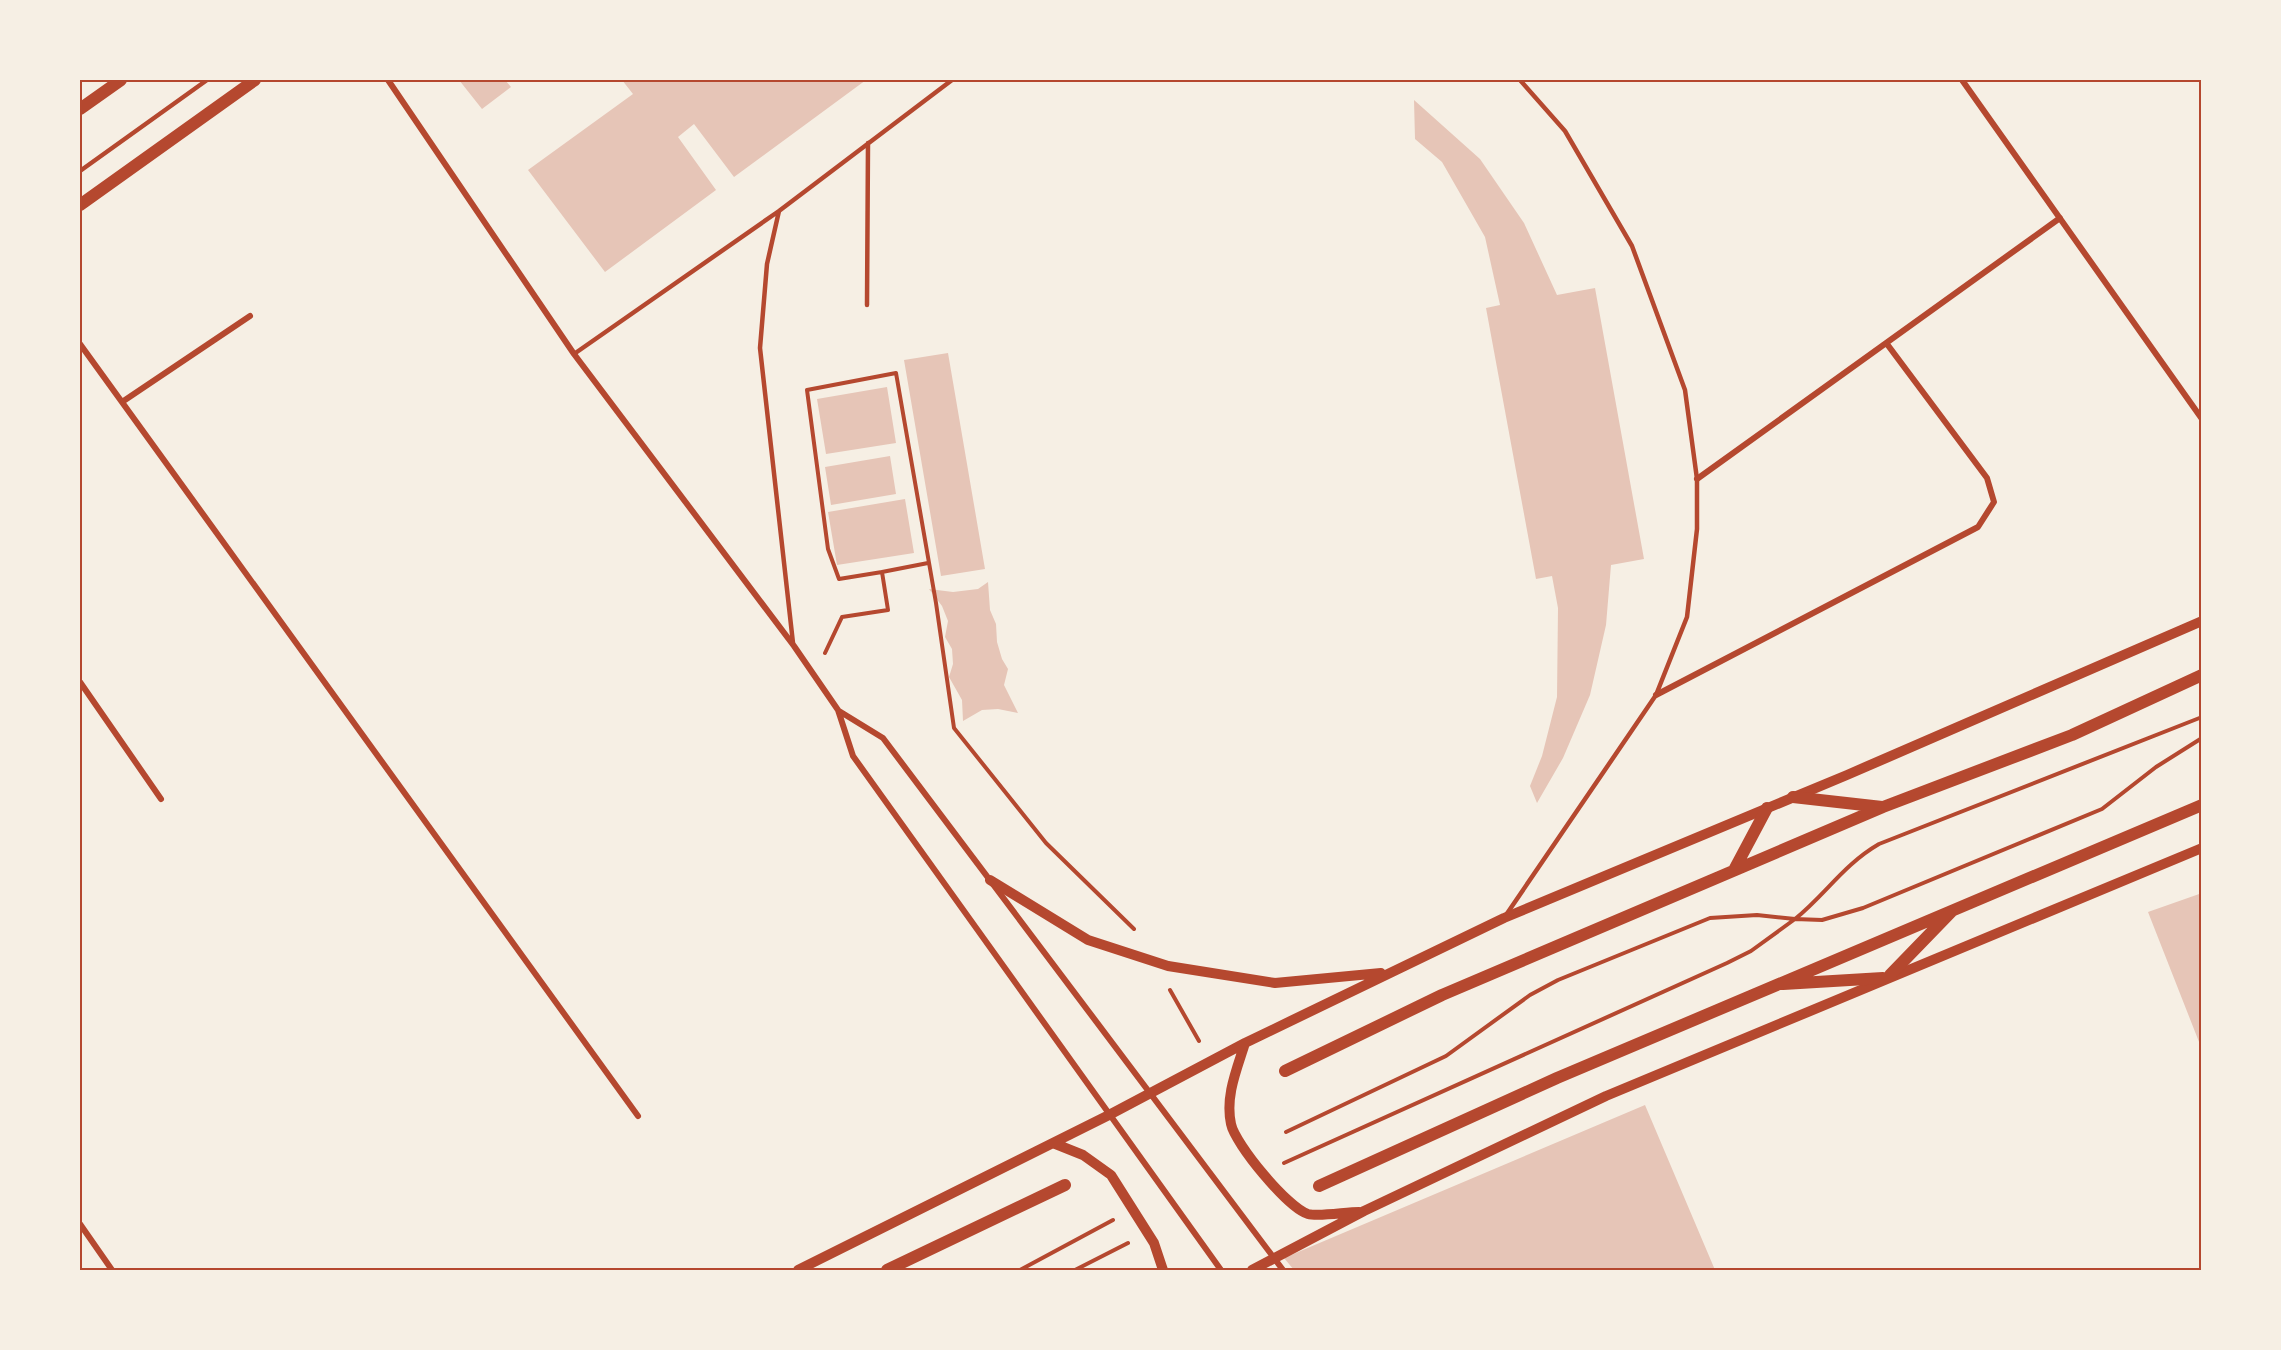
<svg xmlns="http://www.w3.org/2000/svg" width="2281" height="1350" viewBox="0 0 2281 1350" font-family="'Archivo Narrow',sans-serif">
  <rect width="100%" height="100%" fill="#f6efe4"/>
  <path fill="#e6c5b7" d="M459,80H505L511,87L482,109Z
    M622,80H866L734,177L694,124L678,137L716,190L605,272L528,170L633,94Z
    M1414,100L1480,159L1524,223L1557,295L1595,288L1644,559L1611,565L1606,625L1590,695L1563,758L1537,803L1530,786L1542,756L1557,697L1558,608L1552,576L1536,579L1486,308L1500,305L1485,237L1442,162L1415,139Z
    M948,353L985,569L941,576L904,360Z
    M887,387L896,443L826,454L817,399Z
    M890,456L896,494L831,505L825,467Z
    M905,499L914,553L837,565L828,512Z
    M988,582L990,610L996,624L997,642L1002,659L1008,669L1004,685L1018,713L998,709L982,710L963,721L962,700L949,677L953,664L952,649L945,637L948,621L942,606L929,589L953,592L978,589Z
    M2202,893V1047H2201L2148,912Z
    M1645,1105L1715,1270H1294L1284,1258Z"/>
  <g fill="none" stroke-linecap="round" stroke-linejoin="round">
    <path stroke="#b5482f" stroke-width="4" d="M882,572L928,563
      M825,653L842,617L888,610L882,572L839,579L828,549L807,390L896,373L936,603L954,728L1046,843L1134,929
      M1170,990L1199,1041
      M1286,1132L1446,1056L1530,995L1558,980L1710,918L1757,915L1795,919C1826,894 1843,865 1879,844L2202,717
      M1284,1163L1727,963L1751,951L1795,919L1822,920L1863,908L2102,809L2156,767L2202,738
      M1020,1270L1113,1220
      M1075,1270L1128,1243"/>
    <path stroke="#b5482f" stroke-width="4.5" d="M80,171L207,80
      M779,211L767,264L760,348L793,643
      M867,305L868,143
      M574,354L779,211L952,80
      M1506,915L1656,695L1687,617L1697,529V479L1685,390L1632,246L1565,131L1520,80"/>
    <path stroke="#b5482f" stroke-width="6" d="M388,80L574,354L794,646L838,710L853,756L1221,1270
      M1962,80L2202,419
      M80,344L638,1116
      M122,402L250,316
      M1697,479L2060,218
      M80,682L161,799
      M1656,695L1978,527L1994,502L1987,478L1887,344
      M839,711L883,738L1283,1270
      M80,1224L112,1270"/>
    <path stroke="#b5482f" stroke-width="10" d="M990,880L1088,940L1168,966L1275,983L1381,973
      M1245,1043C1237,1069 1225,1096 1231,1124C1235,1144 1288,1208 1308,1214C1319,1217 1346,1212 1359,1212
      M1053,1143L1083,1155L1111,1175L1154,1243L1163,1270
      M798,1270L1109,1115L1245,1043L1504,918L1847,775L2202,621
      M1252,1270L1364,1211L1606,1096L2202,848"/>
    <path stroke="#b5482f" stroke-width="12" d="M80,109L121,80
      M80,205L255,80
      M1793,797L1882,807
      M1734,870L1767,808
      M1890,975L1952,911
      M1783,984L1883,978
      M1285,1071L1442,995L1883,807L2072,735L2202,675
      M1319,1186L1557,1078L2202,805
      M887,1270L1065,1185"/>
  </g>
  <rect width="2281" height="1350" fill="none" stroke="#f6efe4" stroke-width="162"/>
  <rect x="81" y="81" width="2119" height="1188" fill="none" stroke="#b5482f" stroke-width="2"/>
</svg>
